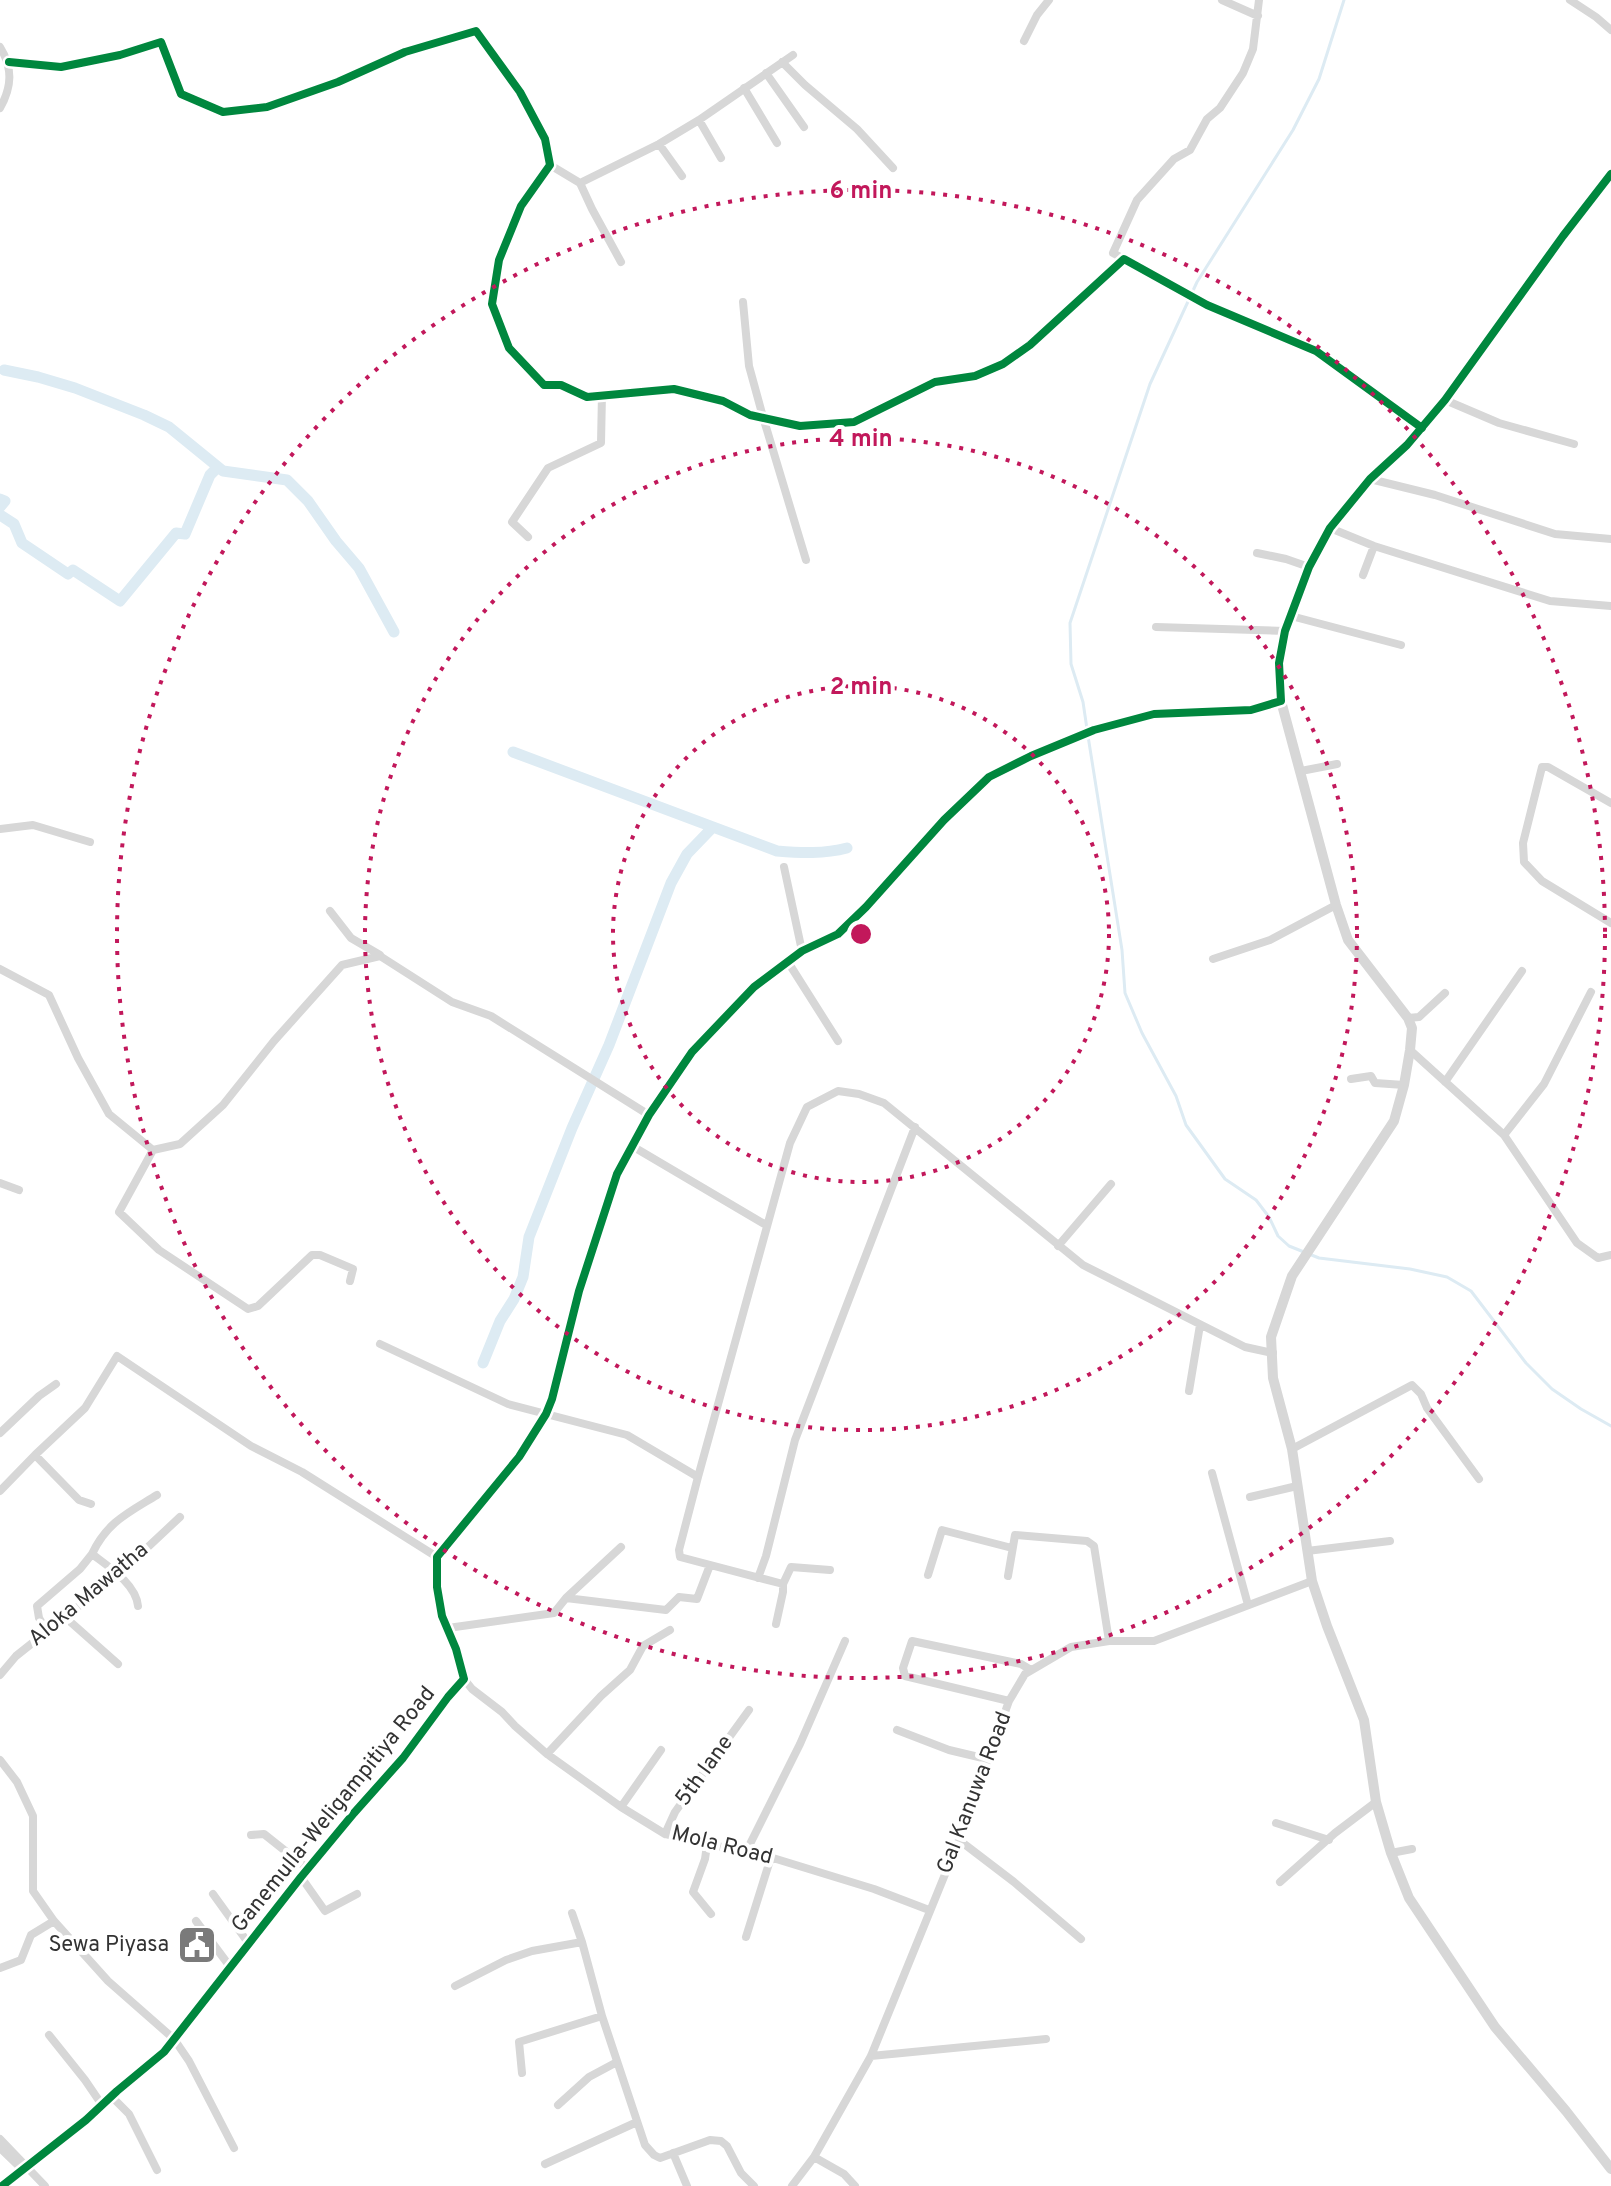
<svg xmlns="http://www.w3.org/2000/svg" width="1611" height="2186" viewBox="0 0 1611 2186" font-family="Overpass,sans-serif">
  <rect width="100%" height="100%" fill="#fff"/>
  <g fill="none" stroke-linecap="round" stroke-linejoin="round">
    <path stroke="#ddebf3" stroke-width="3" d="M1087,729L1083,702L1071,664L1070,623L1150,384L1197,282L1293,130L1319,79L1344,0
      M1088,736L1122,950L1125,993L1142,1033L1176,1096L1186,1125L1225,1179L1256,1200L1269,1217L1278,1236L1289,1246L1319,1258L1410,1269L1447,1277L1471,1291L1526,1363L1552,1389L1581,1409L1611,1426"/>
    <path stroke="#ddebf3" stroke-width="11" d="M4,370L38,377L75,388L144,415L169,427L223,471L287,480L308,501L336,541L359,568L394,632
      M0,499L5,501L0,507
      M0,515L14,524L22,543L68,574L73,570L120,601L176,533L185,534L210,475L218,467
      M513,752L777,851C801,853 824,854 847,848
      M483,1363L500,1321L514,1299L523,1277L529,1237L572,1128L609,1045L671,883L687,854L713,827"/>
    <path stroke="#d7d7d7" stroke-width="8" d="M1222,0L1258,16
      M1570,0L1596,17L1611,30
      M1024,41L1037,15L1049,0
      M0,47C13,68 12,87 0,108
      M9,62L61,67L120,55L161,42L181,94L223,112L267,107L338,82L405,52L476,31L520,92L545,139L550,165L521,206L499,260L492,304L509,348L544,385H561L587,397L674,389L723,401L750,415L800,426L854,422L935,382L975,376L1003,364L1030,345L1124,259L1207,305L1316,351L1422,428
      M782,62L805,85L857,129L893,168
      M766,73L804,127
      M744,88L777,143
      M699,120L721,158
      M659,144L682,176
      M550,165L580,183L592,209L621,262
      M580,183L659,144L699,120L793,55
      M1124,259L1113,253L1137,200L1174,159L1190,150L1207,119L1220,108L1243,73L1253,49L1259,0
      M743,302L749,366L763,417L806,560
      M1445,400L1499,423L1574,444
      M1370,479L1435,495L1555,534L1611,539
      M1330,528L1374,546L1550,601L1611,606
      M528,537L512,522L548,468L601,443L602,394
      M1257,553L1286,559L1309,567
      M1363,575L1374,546
      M1291,616L1401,645
      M1156,627L1285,631
      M1301,771L1337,764
      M1611,803L1548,767H1542L1523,843L1524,862L1542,881L1611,923
      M0,829L33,825L90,842
      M784,867L802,951
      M330,911L351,938L380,955
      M1213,959L1270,940L1336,905
      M788,962L838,1041
      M0,969L49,995L78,1058L109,1114L153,1150L180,1144L223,1105L274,1041L342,965L380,956L452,1002L491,1016L649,1115
      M1408,1018L1419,1017L1445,993
      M1410,1050L1504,1135L1577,1243L1598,1258L1611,1255
      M1351,1079L1371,1076L1375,1083L1404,1085
      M1445,1082L1522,971
      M1504,1135L1544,1084L1591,992
      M632,1146L766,1225
      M153,1150L119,1212L159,1250L248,1309L258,1306L312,1255H320L353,1269L350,1281
      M0,1183L19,1190
      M1058,1246L1111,1184
      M380,1344L508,1404L627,1435L698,1477L790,1143L807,1107L838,1091L859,1094L884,1103L1083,1265L1245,1347L1273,1353
      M1189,1391L1200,1325
      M0,1433L39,1396L56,1384
      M1292,1449L1412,1385L1421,1394L1427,1408L1479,1479
      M35,1455L79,1500L91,1504
      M1212,1473L1248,1605
      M698,1477L679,1550L680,1557L783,1584L791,1567L830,1570
      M0,1491L35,1455L85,1408L117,1356L251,1446L302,1472L437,1557
      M1250,1497L1297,1486
      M1307,1551L1390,1541
      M92,1554C107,1522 128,1513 157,1495
      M928,1575L942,1530L1012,1548
      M1008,1576L1015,1535L1087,1541L1094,1546L1109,1641
      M758,1578L766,1556L795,1440L915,1127
      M566,1598L621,1547
      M66,1618L118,1664
      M776,1624L783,1592V1584
      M448,1628L554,1613L566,1598L666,1610L679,1597L697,1599L710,1565
      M47,1631L39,1618L37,1606L80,1569L92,1554C109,1567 136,1584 138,1606
      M0,1675L16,1656L118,1575L180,1517
      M464,1679L472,1689L502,1712L515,1726L547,1754L621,1807L665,1834L707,1845L747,1850L874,1889L929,1910
      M1009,1701L905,1676L903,1668L912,1641L1021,1664L1031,1670
      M897,1730L949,1750L987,1759
      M547,1754L601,1696L630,1670L643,1646L670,1630
      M0,1760L17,1782L33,1816V1891L54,1921L108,1981L174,2039L189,2061L234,2148
      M621,1807L661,1750
      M1276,1823L1329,1840
      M665,1834L675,1812L749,1710
      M251,1835L264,1834L308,1869
      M959,1840L1014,1882L1081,1939
      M707,1845L705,1859L693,1892L711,1914
      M747,1850L800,1744L845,1641
      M1391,1853L1412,1849
      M301,1877L325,1911L357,1894
      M1280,1882L1335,1833L1376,1802
      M213,1894L249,1944
      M572,1913L582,1942
      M196,1921L231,1968
      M746,1937L771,1857
      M0,1968L21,1960L31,1935L54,1921
      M455,1986L506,1960L532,1951L582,1942L602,2016L645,2145L654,2155L660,2158L710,2140L721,2141L727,2146L741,2173L754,2186
      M49,2035L85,2080L102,2105
      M871,2056L1046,2039
      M522,2073L519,2042L602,2016
      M111,2096L129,2114L157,2170
      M558,2105L589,2077L617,2062
      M0,2139L45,2186
      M0,2148L22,2169
      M673,2153L687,2186
      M814,2157L844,2174L855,2186
      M545,2164L637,2122
      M792,2186L814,2157L871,2056L959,1840L1009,1701L1025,1674L1071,1647L1109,1641H1154L1312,1581"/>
    <path stroke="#d7d7d7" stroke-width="10" d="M1281,701L1336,905L1348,940L1408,1018L1412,1028L1410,1050L1404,1085L1394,1121L1292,1276L1271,1337L1273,1378L1292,1449L1312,1581L1327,1626L1364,1720L1376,1802L1391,1853L1409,1898L1495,2027L1566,2111L1611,2169
      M2,2186L86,2120L117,2091L164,2052L301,1877L354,1813L403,1758L448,1697L464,1679L456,1649L442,1616L437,1587V1557L519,1457L546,1414L552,1399L579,1291L617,1174L649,1115L692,1052L754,987L802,951L838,934L866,907L944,820L989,777L1031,756L1094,730L1154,714L1251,710L1281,701L1279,663L1285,631L1309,567L1330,528L1370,479L1407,445L1445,400L1563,236L1611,174"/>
    <defs>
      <path id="cycleway" d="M9,62L61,67L120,55L161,42L181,94L223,112L267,107L338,82L405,52L476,31L520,92L545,139L550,165L521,206L499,260L492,304L509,348L544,385H561L587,397L674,389L723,401L750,415L800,426L854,422L935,382L975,376L1003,364L1030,345L1124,259L1207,305L1316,351L1422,428
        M2,2186L86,2120L117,2091L164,2052L301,1877L354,1813L403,1758L448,1697L464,1679L456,1649L442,1616L437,1587V1557L519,1457L546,1414L552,1399L579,1291L617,1174L649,1115L692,1052L754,987L802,951L838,934L866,907L944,820L989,777L1031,756L1094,730L1154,714L1251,710L1281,701L1279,663L1285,631L1309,567L1330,528L1370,479L1407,445L1445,400L1563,236L1611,174"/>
    </defs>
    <use href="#cycleway" stroke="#fff" stroke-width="13"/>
    <use href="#cycleway" stroke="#00873e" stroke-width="8"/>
  </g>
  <g fill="none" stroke="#c2185b" stroke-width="4" stroke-dasharray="4 8">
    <circle cx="861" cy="934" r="248"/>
    <circle cx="861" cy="934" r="496"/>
    <circle cx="861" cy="934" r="744"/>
  </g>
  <defs>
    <symbol id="civic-square" viewBox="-11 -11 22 22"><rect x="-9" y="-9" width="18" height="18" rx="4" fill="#7a7a7a" stroke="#fff"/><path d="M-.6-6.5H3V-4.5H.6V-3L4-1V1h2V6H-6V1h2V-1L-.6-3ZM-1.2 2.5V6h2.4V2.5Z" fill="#fff"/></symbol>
  </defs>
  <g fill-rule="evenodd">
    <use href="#civic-square" x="175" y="1923" width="44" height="44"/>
  </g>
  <g text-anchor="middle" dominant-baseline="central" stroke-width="8" stroke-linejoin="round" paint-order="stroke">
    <g font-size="22" fill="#333" stroke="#fff">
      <text transform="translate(89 1595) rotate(-40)">Aloka Mawatha</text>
      <text transform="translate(705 1771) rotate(-54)">5th lane</text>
      <text transform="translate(975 1793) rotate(-69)">Gal Kanuwa Road</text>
      <text transform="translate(334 1810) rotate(-51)">Ganemulla-Weligampitiya Road</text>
      <text transform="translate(722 1846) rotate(14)">Mola Road</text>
    </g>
    <g font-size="22" fill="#333" stroke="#fff" text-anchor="end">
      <text x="169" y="1945">Sewa Piyasa</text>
    </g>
  </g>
  <circle cx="861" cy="934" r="12" fill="#c2185b" stroke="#fff" stroke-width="4"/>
  <g font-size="24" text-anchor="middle" font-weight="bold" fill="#c2185b" stroke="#fff" stroke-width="8" stroke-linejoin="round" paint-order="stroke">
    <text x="861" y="198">6 min</text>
    <text x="861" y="446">4 min</text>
    <text x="861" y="694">2 min</text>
  </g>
</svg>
